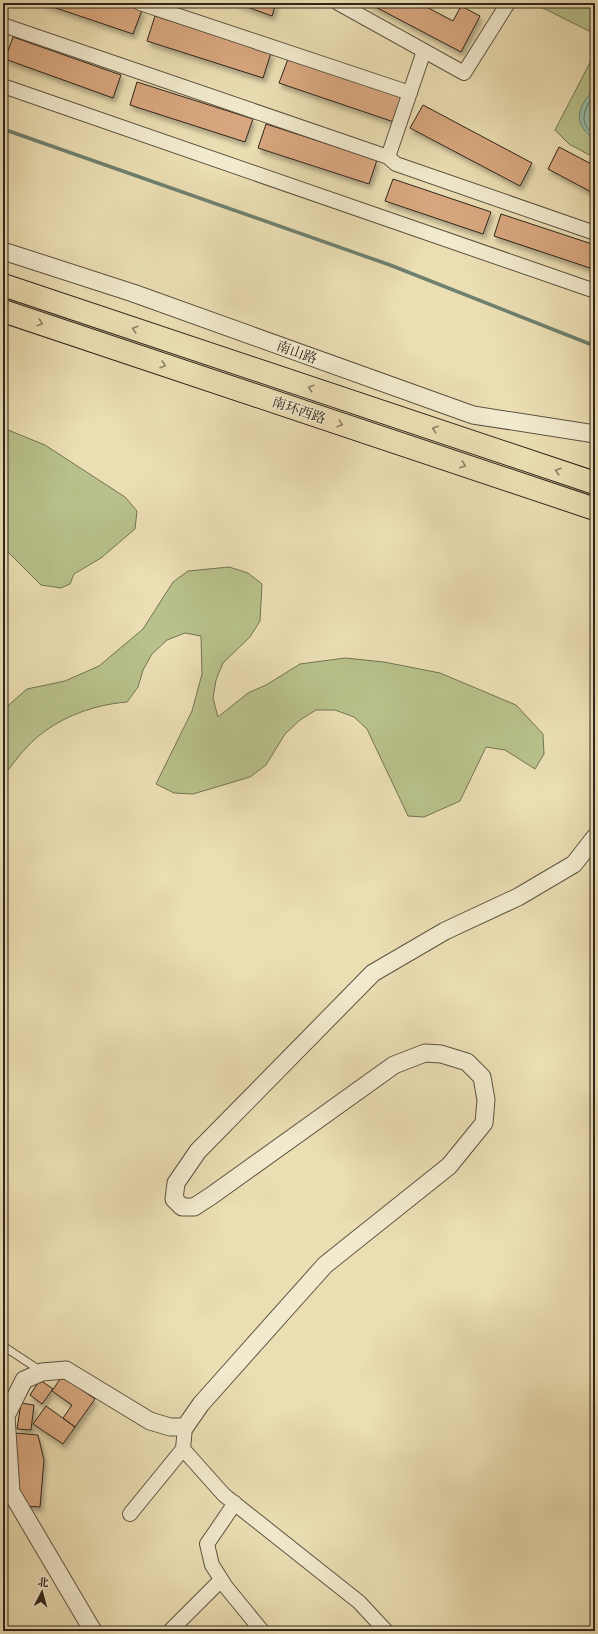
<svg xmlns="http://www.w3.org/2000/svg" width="598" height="1634" viewBox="0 0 598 1634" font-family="'Libre Caslon Text','Noto Serif SC',serif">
  <defs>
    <filter id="shadow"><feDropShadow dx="2.5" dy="4.5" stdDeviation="2" flood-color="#0004"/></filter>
  </defs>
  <rect width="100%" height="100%" fill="#ebdeb3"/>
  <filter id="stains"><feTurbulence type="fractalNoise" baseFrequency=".005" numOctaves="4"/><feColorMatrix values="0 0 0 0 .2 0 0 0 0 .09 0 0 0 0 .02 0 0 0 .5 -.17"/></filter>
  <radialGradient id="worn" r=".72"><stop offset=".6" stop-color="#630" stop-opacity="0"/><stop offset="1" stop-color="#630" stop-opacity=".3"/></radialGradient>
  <path fill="#b8c18b" stroke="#737354" d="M533,3H595V34Z
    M595,53V158L569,144L555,130Z
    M3,428L45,445L125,497L137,511L135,529L101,558L74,574L70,584L61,588L41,585L3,547Z
    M229,567L248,573L262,584L260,621L250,637L223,663L216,680L213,698L218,717L248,693L266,685L300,664L345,658L384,662L440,673L516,705L543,734L544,754L535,769L505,750L486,747L460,801L424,817L408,816L367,729L354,717L335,710H316L300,720L285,734L266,765L250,777L193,794L174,793L156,784L192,711L202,674L201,636L185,633L167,640L152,654L143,670L138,687L127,702C90,705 52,720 27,747C18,756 11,767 3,776V710L27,689L65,681L99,666L143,629L173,582L188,571Z"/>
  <path fill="#99bda7" stroke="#6e806f" d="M595,88V138C590,136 586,133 583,128C573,112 586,99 595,88Z"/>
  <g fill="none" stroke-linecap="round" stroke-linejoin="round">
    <path stroke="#647162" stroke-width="1" d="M595,94C585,107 576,124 595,134"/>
    <path stroke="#6e806f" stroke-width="3.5" d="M3,129L390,265L595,346"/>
  </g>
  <path fill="#d8a77f" stroke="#2e251c" filter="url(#shadow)" d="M41,3H121L142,10L133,34Z
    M236,3H276L272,16Z
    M368,3H419L453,21L461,6L480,16L461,52Z
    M155,16L271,53L263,78L147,41Z
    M13,37L121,75L113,98L5,59Z
    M288,59L402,97L394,122L279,83Z
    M137,82L253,119L245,142L130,105Z
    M423,105L532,163L520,186L410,128Z
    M266,124L377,160L369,184L258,148Z
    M559,147L595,166V194L548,169Z
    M393,179L491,212L483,234L385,201Z
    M501,214L595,245V254L590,268L494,236Z
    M62,1376L95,1399L75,1427L63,1418L72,1405L52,1391Z
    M40,1380L53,1389L42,1404L30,1395Z
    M21,1403L34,1405L31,1430L17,1429Z
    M46,1406L75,1427L63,1444L33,1424Z
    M15,1433L38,1435L44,1460L40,1507L23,1506L12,1481Z"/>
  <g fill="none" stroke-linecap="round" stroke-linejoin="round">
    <defs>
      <path id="service" d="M3,1346L41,1371"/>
      <path id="minor" d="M140,3L410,93
        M338,3L464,73L508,3
        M3,25L388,157L424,51
        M3,86L595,291
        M388,157L396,164L595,233
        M185,1427L183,1449L224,1495L359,1602L386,1631
        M235,1503L207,1544L212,1565L226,1587L262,1631
        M130,1514L183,1449
        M170,1631L221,1580"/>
      <path id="tertiary" d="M3,251L133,293L473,415L595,434
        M93,1631L11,1492L6,1416L24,1380L42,1372L66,1370L150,1421L170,1427H185L201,1404L325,1265L449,1166L484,1123L486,1100L482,1077L467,1062L441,1054L425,1053L394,1065L211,1196L194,1207H182L174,1199L176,1183L198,1151L373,973L445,931L518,897L574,864L595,837"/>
      <path id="trunk" d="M3,285L595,483
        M3,311L595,509"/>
    </defs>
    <use href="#service" stroke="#5d5342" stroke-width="9"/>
    <use href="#minor" stroke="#5d5342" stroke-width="16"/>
    <use href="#tertiary" stroke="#5d5342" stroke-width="19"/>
    <use href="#trunk" stroke="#2e251c" stroke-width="24"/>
    <use href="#service" stroke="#f2eace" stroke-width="7"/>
    <use href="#minor" stroke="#f2eace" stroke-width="14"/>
    <use href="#tertiary" stroke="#f2eace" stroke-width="17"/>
    <use href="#trunk" stroke="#ebdeb3" stroke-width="22"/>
  </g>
  <defs><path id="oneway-chevron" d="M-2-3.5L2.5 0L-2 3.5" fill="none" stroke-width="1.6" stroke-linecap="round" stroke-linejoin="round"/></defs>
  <g stroke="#8c8268">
    <use href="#oneway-chevron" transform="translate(40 323) rotate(19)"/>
    <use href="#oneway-chevron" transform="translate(135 329) rotate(-162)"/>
    <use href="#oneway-chevron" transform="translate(163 365) rotate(19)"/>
    <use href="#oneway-chevron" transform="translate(311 388) rotate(-162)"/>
    <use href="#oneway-chevron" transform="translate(340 424) rotate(19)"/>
    <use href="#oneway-chevron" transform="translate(435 429) rotate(-162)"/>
    <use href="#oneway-chevron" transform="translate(463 465) rotate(19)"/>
    <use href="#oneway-chevron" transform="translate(558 471) rotate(-162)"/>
  </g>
  <g text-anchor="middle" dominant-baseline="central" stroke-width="3" stroke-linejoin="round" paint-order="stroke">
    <g font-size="14" fill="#2e251c" stroke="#f2eace">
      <text transform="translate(297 352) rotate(20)">南山路</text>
      <text transform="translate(299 410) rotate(19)">南环西路</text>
    </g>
  </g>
  <rect width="598" height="1634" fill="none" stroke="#ebdeb3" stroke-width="16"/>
  <rect x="4" y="4" width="590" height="1626" fill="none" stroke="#2e251c" stroke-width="2"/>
  <rect x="8" y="8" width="582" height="1618" fill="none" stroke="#2e251c"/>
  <g transform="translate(42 1592) rotate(6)" stroke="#f2eace" stroke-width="3" paint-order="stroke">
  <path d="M0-3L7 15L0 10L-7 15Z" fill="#2e251c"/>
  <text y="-6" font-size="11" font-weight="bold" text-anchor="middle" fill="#2e251c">北</text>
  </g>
  <rect width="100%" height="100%" filter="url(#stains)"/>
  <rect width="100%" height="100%" fill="url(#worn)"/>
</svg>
